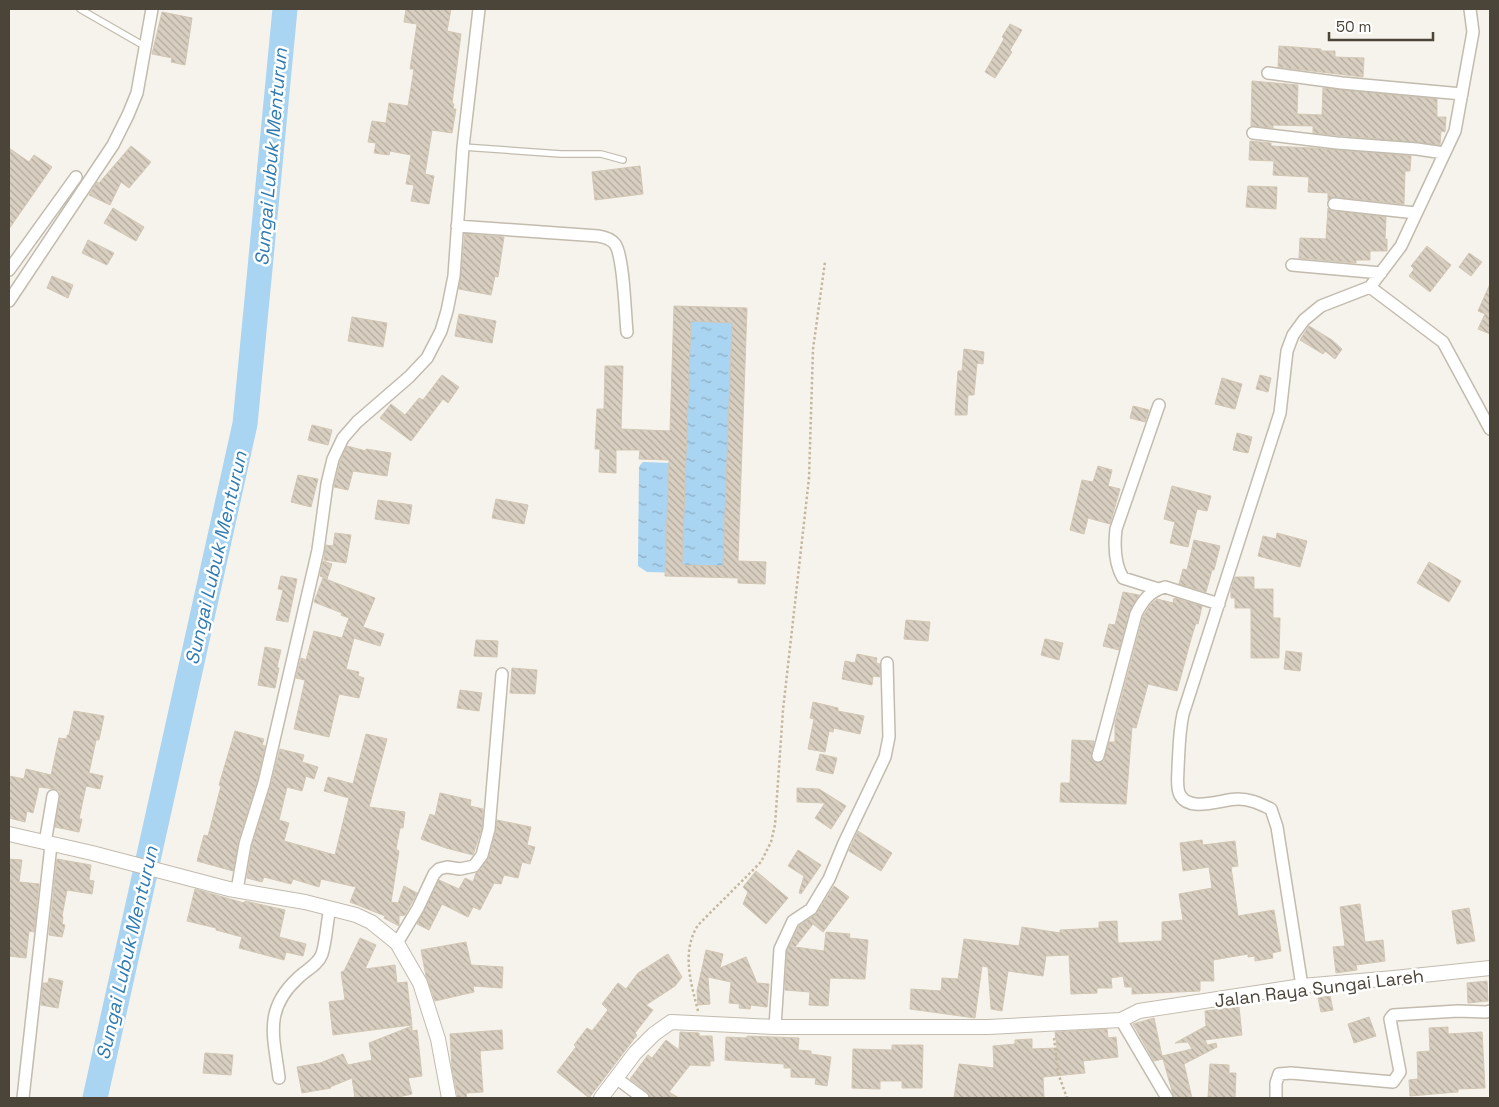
<svg xmlns="http://www.w3.org/2000/svg" width="1499" height="1107" viewBox="0 0 1499 1107" font-family="'Space Grotesk',sans-serif">
  <defs>
    <pattern id="water-ripples" width="26" height="14" patternUnits="userSpaceOnUse" patternTransform="scale(1.25)"><rect width="26" height="14" fill="#a9d4f2"/><path d="M2 4q2-2 4 0t4 0M15 11q2-2 4 0t4 0" fill="none" stroke="#8caec5"/></pattern>
    <pattern id="building-back-hatch" width="6" height="6" patternUnits="userSpaceOnUse" patternTransform="scale(1.25)"><rect width="6" height="6" fill="#d8cfc1"/><path d="M-1 5l2 2M0 0l6 6M5-1l2 2" fill="none" stroke="#b1aa9e"/></pattern>
  </defs>
  <rect width="100%" height="100%" fill="#f6f3ec"/>
  <path fill="url(#water-ripples)" d="M689,318L734,320L727,564L719,574L647,572L638,566L639,468L640,465L643,462L672,463Z"/>
  <g fill="none" stroke-linecap="round" stroke-linejoin="round">
    <path stroke="#a9d4f2" stroke-width="25" d="M95,1098L245,424L285,9"/>
  </g>
  <path fill="url(#building-back-hatch)" stroke="#d3c7b4" fill-rule="evenodd" d="M406,9H451L447,31L461,34L452,103L454,104L453,109H456L452,133L432,130L425,174L434,176L429,204L411,201L414,185L406,184L411,155L390,151L389,155L374,153L376,143L368,142L372,121L386,123L389,103L408,106L414,69H410L417,24L404,22Z
    M162,12L192,18L185,65L171,62L172,58L152,54Z
    M1010,24L1022,30L1010,50L1012,52L995,78L985,72L1004,39L1002,37Z
    M1279,46L1321,49V51H1335V57L1364,58L1363,77L1278,67Z
    M1252,81L1298,85L1297,114L1322,115L1323,88L1437,99V117H1446L1445,132L1441,131L1440,145L1313,133V126L1273,125V128L1251,126Z
    M1250,141L1271,143V146L1312,148L1411,156L1410,171H1405L1404,204L1335,197L1328,200V193L1308,192L1309,177L1273,175L1274,161L1249,160Z
    M131,146L151,162L129,188L121,182L110,205L89,195L97,182L99,183Z
    M9,148L29,162L34,155L52,167L9,229Z
    M640,166L643,194L595,200L592,172Z
    M1248,186L1277,187L1276,209L1246,207Z
    M113,208L144,227L136,241L104,223Z
    M1328,208L1333,211L1386,217L1385,239H1387V251H1370V260H1356V263L1299,258L1300,238L1326,239Z
    M465,234L504,237L498,277L495,276L491,295L459,289Z
    M88,240L114,253L107,265L82,253Z
    M1427,246L1451,265L1430,292L1409,276L1414,269L1411,266Z
    M1469,253L1482,262L1471,276L1459,267Z
    M52,276L73,285L68,298L47,288Z
    M1490,284V334L1478,329L1485,314L1478,311Z
    M674,306L747,308L738,561L766,562L765,584L738,583V578L665,576L669,460L639,459L640,450H616V473L599,472L600,449H595L597,409H604L605,366H623L621,429L670,431ZM691,321L732,323L723,566L682,565Z
    M459,314L496,321L492,343L455,336Z
    M352,317L387,323L383,347L348,341Z
    M1309,326L1332,340L1342,349L1335,359L1325,351L1323,354L1300,340Z
    M964,349L984,352L983,364L977,363L974,395H968L967,415H955L958,371H962Z
    M442,375L459,387L448,403L443,399L411,441L380,418L391,404L405,415L419,398L423,400Z
    M1260,375L1271,378L1268,392L1256,389Z
    M1222,378L1242,384L1235,409L1215,404Z
    M1133,406L1149,410L1145,422L1130,418Z
    M312,425L332,430L328,445L308,440Z
    M1237,433L1252,437L1248,453L1233,450Z
    M347,446L366,451V449L391,453L387,476L353,471L348,490L334,487L340,462Z
    M1098,466L1112,470L1108,486L1120,489L1110,524L1088,518L1084,534L1070,530L1082,480L1093,482Z
    M298,475L318,479L311,507L291,502Z
    M1172,486L1211,496L1207,511L1197,509L1188,547L1170,543L1175,522L1164,519Z
    M496,499L528,505L524,524L492,518Z
    M378,500L412,505L409,524L375,519Z
    M335,533L351,535L346,563L324,560L326,545L333,546Z
    M1277,533L1307,541L1300,567L1258,556L1263,536L1276,539Z
    M1194,540L1220,546L1214,570H1212L1206,592L1179,584L1183,569L1187,570Z
    M323,561L332,564L327,579L320,576Z
    M1429,562L1461,581L1449,602L1417,583Z
    M281,576L297,579L288,622L276,620L283,590L278,589Z
    M1235,577H1254V589H1273V618H1280L1279,658H1251V608H1235V598H1231V590Z
    M323,578L375,598L363,627L384,634L380,646L354,638L346,669L359,672L358,676L364,678L359,698L339,694L329,737L294,729L305,680L296,678L301,658L306,660L314,631L342,638L349,618L341,615L342,613L314,602Z
    M1123,592L1139,595L1129,612L1119,650L1103,646L1109,624L1115,625Z
    M1174,598L1202,606L1198,624L1196,623L1191,639L1177,691L1148,684L1136,728L1132,727L1126,804L1060,802L1061,783H1070L1072,740L1094,741L1091,758L1097,763L1104,761L1109,742H1115V723L1143,617L1150,605L1157,599L1173,603Z
    M906,620L930,622L928,641L904,639Z
    M1045,639L1063,643L1059,660L1041,655Z
    M476,640L498,641L497,657L474,656Z
    M265,647L281,650L277,667L279,668L275,688L258,685Z
    M1286,651L1302,653L1300,671L1284,669Z
    M857,654L877,658L876,663L880,664V677L873,676L872,685L842,679L845,661L855,663Z
    M512,668L537,670L535,694L510,693Z
    M460,690L482,693L479,711L457,708Z
    M813,702L838,708V711L864,716L860,734L834,728L833,732L829,731L825,752L808,749L814,719L810,718Z
    M74,711L104,716L99,740H96L89,773L103,776L100,789L86,786L79,819H82L79,832L55,827L60,797V791L55,789L39,787L33,813L27,811L25,822L9,818V776L24,779L26,769L51,775L59,738L67,739V735H69Z
    M235,731L264,739L262,745L265,746L257,781L238,842L233,871L197,861L204,835L208,836L221,786L219,785Z
    M366,734L387,739L369,807L405,812L403,828H400L396,849L399,851L391,902L398,903L404,886L417,893L405,915L399,916V926L384,918L385,916L350,902L356,887L321,879L319,887L293,879L291,884L264,877L262,882L247,878L252,846L271,785L280,749L304,755L302,762L318,767L314,779L306,776L302,791L287,787L279,820L289,823L284,841L335,855L349,798L324,791L328,777L353,784Z
    M820,754L837,758L833,774L816,770Z
    M797,788L819,789L846,806L831,829L815,818L825,803L797,802Z
    M440,793L471,800L470,806L483,809L482,828L473,855L446,848L421,839L430,814L435,816Z
    M497,820L531,827L527,845L535,847L530,864L522,862L518,878L504,875L501,884L494,883L480,910L473,907L468,917L442,904L429,930L417,924L439,880L459,889L465,878L473,882L476,873L480,870L489,857L496,831Z
    M858,831L892,853L881,871L849,851Z
    M1202,840L1203,845L1235,841L1238,866L1231,867L1238,916L1274,910L1281,951L1272,953L1273,958L1255,961V956L1248,957V954L1213,960L1214,981H1200V991L1132,994V987H1125L1123,976L1111,978L1112,988H1097V993L1071,994L1069,955L1046,956L1043,976L1008,971L1002,1011L991,1009L988,967L982,966L975,1018L910,1009L911,989L941,991L942,978L958,979L964,939L1019,946L1022,927L1060,933V930L1099,928V922L1117,921L1118,943L1162,941V922L1183,920L1179,894L1212,888L1209,867L1183,871L1180,843Z
    M798,850L821,865L801,894L799,893L804,876L788,866Z
    M9,859L22,860L19,882L39,884L34,932L29,931L26,958L9,956Z
    M57,859L91,865L89,880L94,881L92,894L67,890L62,916L63,917L62,924L65,925L62,937L49,935Z
    M756,871L788,898L766,924L743,904L748,892L743,887Z
    M834,886L849,897L823,932L813,924L795,947L824,951L826,932L850,934L849,938L868,940L865,979L830,978L828,1006L809,1005L810,992L785,990L787,951L799,926L817,913Z
    M195,889L244,903L245,901L285,910L279,937L306,944L303,956L286,952L284,960L239,948L242,937L216,930V928L187,921Z
    M1360,904L1365,942L1383,940L1385,961L1356,965L1357,970L1336,973L1333,947L1345,946L1340,907Z
    M1469,908L1475,941L1457,944L1452,911Z
    M360,938L376,945L365,969L395,965L397,983L407,982L412,1025L333,1035L329,1002L345,1000L341,972L344,971Z
    M466,942L471,965L503,967L502,988L473,986L474,992L435,1001L426,976L421,950Z
    M706,950L723,954L720,968L746,957L757,983L769,984L767,1007L751,1005L750,1009L739,1008L740,1004L729,1003L731,982L708,977L710,1004L698,1005L697,991Z
    M668,954L682,977L675,986L646,1005L653,1010L635,1033L637,1035L589,1098L557,1072L576,1047L574,1045L587,1028L592,1031L608,1010L602,1004L618,983L626,989L638,973Z
    M49,978L63,981L58,1008L41,1005L43,983H48Z
    M1487,981L1488,1001L1468,1003L1467,983Z
    M1330,996L1333,1010L1321,1012L1318,998Z
    M1239,1007L1242,1035L1205,1040L1207,1044L1203,1046L1216,1043L1217,1047L1184,1064L1192,1098H1174L1163,1059L1154,1061L1133,1024L1154,1018L1162,1056L1192,1049L1188,1042L1175,1043L1206,1026L1205,1011Z
    M1369,1017L1376,1036L1354,1043L1348,1024Z
    M412,1026V1031L417,1030L422,1076L408,1078L412,1094L394,1098H355L352,1078L330,1087L331,1088L302,1093L297,1067L320,1063L343,1054L348,1065L372,1060L369,1043Z
    M1448,1027V1034L1482,1032L1485,1088L1458,1089V1092L1410,1096L1409,1080L1418,1079L1417,1052L1430,1051L1429,1028Z
    M1107,1029L1108,1038L1116,1037L1118,1057L1083,1061L1085,1073L1043,1077L1044,1097L954,1098L959,1064L994,1068L993,1046L1015,1044V1040L1032,1039V1049L1057,1048L1055,1032Z
    M502,1030L503,1049L480,1051L483,1092L466,1093L467,1098H458L452,1069L450,1034Z
    M680,1032L699,1033V1036H712L714,1061H710V1066L690,1065L669,1092L679,1098H650L647,1092L630,1079L648,1055L652,1058L666,1040L679,1050Z
    M747,1036L799,1038L798,1050L811,1051V1054L831,1057L827,1086L815,1084L816,1078L791,1077V1068H784V1064L725,1060L726,1037L747,1038Z
    M892,1045H923L922,1088H902V1081H880V1089L852,1088L853,1049L892,1050Z
    M205,1053L233,1055L231,1075L203,1073Z
    M1210,1064L1229,1065V1073H1236L1235,1098H1208Z"/>
  <g fill="none" stroke-linecap="round" stroke-linejoin="round">
    <defs>
      <path id="service" d="M80,9L146,47
        M463,147L561,154H601L623,160"/>
      <path id="minor" d="M1268,73L1342,83L1462,94
        M1253,133L1337,143L1417,149L1444,153
        M1334,204L1416,213
        M457,226L598,236C605,237 611,239 615,244C624,257 625,314 627,332
        M1292,265L1381,273
        M9,270L76,177
        M1370,287L1443,342L1490,429
        M9,301L113,145L128,115L137,93L152,9
        M1158,589L1123,578C1114,563 1114,546 1116,529L1159,405
        M1098,756L1136,614C1143,600 1150,591 1165,587L1219,604
        M45,843L53,796
        M237,890L245,844L264,783L318,550L327,484L333,459L343,438L357,422L409,377L427,358L441,331L447,311L454,276L463,147L479,9
        M397,943L418,908L434,874L439,869L447,867L460,869L474,866L482,855L489,829L502,674
        M1302,986L1277,827L1271,809C1260,804 1251,799 1238,799C1222,799 1190,813 1180,795C1176,788 1178,776 1178,768C1179,750 1179,732 1183,714L1280,413L1287,351L1293,335L1304,320L1321,306L1370,287L1401,246L1455,131L1473,32L1470,9
        M1121,1020L1167,1098
        M775,1027L780,949L793,921L811,909L829,879L844,843L885,757L889,737L887,663
        M279,1078C274,1037 263,1010 298,978C306,970 318,965 322,954C326,942 327,921 330,908
        M616,1078L643,1098
        M23,1098L51,845
        M1276,1098V1083L1279,1074L1291,1073L1393,1082L1400,1072L1390,1019L1393,1015L1458,1011L1486,1012L1490,1011"/>
      <path id="tertiary" d="M9,834L92,853L229,889L305,902L356,915L371,922L397,943L420,983L438,1039L449,1098
        M601,1098L635,1053L654,1034L671,1022L775,1027H988L1121,1020L1139,1011L1302,986L1394,978L1490,968"/>
    </defs>
    <use href="#service" stroke="#c2bbae" stroke-width="8"/>
    <use href="#minor" stroke="#c2bbae" stroke-width="14"/>
    <use href="#tertiary" stroke="#c2bbae" stroke-width="16"/>
    <path stroke="#c4b79f" stroke-width="2.5" stroke-dasharray="2.5 2.5" stroke-linecap="butt" d="M698,1011C691,983 681,952 698,925L761,862L771,842L775,825L783,710L809,478L813,349L825,262
      M1054,1038L1058,1073L1067,1098"/>
    <use href="#service" stroke="#fff" stroke-width="5.5"/>
    <use href="#minor" stroke="#fff" stroke-width="11"/>
    <use href="#tertiary" stroke="#fff" stroke-width="14"/>
  </g>
  <g text-anchor="middle" dominant-baseline="central" stroke-width="5" stroke-linejoin="round" paint-order="stroke">
    <g font-size="18" fill="#4b4439" stroke="#fff">
      <text transform="translate(1319 988) rotate(-7)">Jalan Raya Sungai Lareh</text>
    </g>
    <g font-size="19" font-style="italic" fill="#2e7ab2" stroke="#fff">
      <text transform="translate(271 157) rotate(-85)">Sungai Lubuk Menturun</text>
      <text transform="translate(216 558) rotate(-77)">Sungai Lubuk Menturun</text>
      <text transform="translate(127 953) rotate(-77)">Sungai Lubuk Menturun</text>
    </g>
  </g>
  <rect width="1499" height="1107" fill="none" stroke="#4b4439" stroke-width="20"/>
  <path d="M1329 32v8h104v-8" fill="none" stroke="#4b4439" stroke-width="2.5"/>
  <text x="1336" y="32" font-size="15" fill="#4b4439" stroke="#ffffff" stroke-width="4" paint-order="stroke">50 m</text>
</svg>
